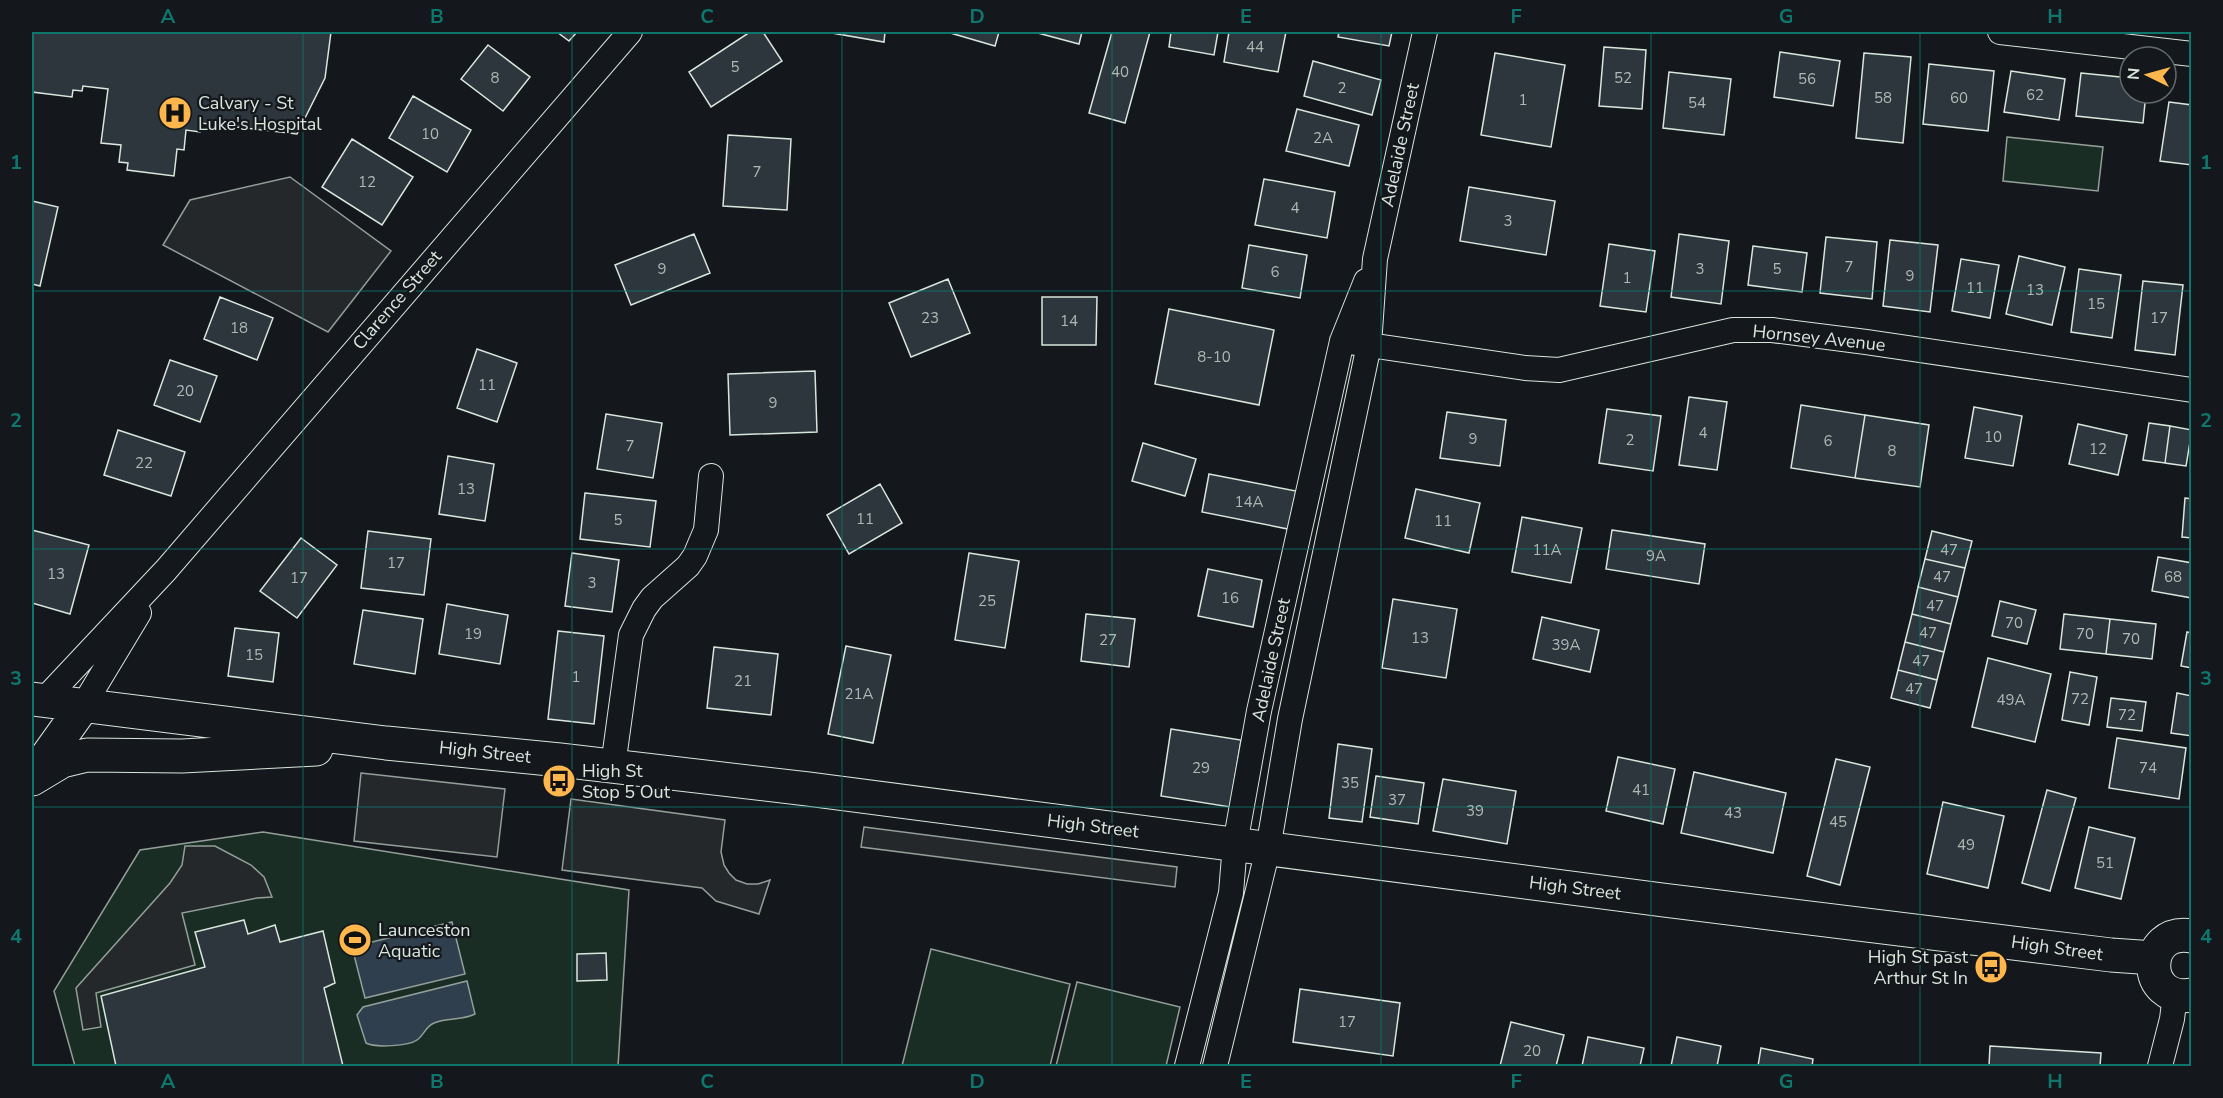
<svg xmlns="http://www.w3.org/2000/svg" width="2223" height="1098" viewBox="0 0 2223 1098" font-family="'Nunito Sans',sans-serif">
  <rect width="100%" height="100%" fill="#14181c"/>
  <path fill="#1a2d24" stroke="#939e99" stroke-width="1.5" d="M2007,137L2103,147L2098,191L2003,181Z
    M263,832L629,890L618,1066H75L54,991L140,850Z
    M931,949L1070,984L1050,1066H902Z
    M1077,982L1180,1007L1166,1066H1056Z"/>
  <path fill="#24282b" stroke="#939e99" stroke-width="1.5" d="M290,177L391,251L328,332L163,245L190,200Z
    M361,773L505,789L497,857L354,841Z
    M571,799L725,820L721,852L724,865L729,873L736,880L747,884H758L770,880L759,914L716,901L702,888L562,870Z
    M864,827L1177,867L1175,887L861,847Z
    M185,846H215L251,865L264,877L272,897L257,898L182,913L195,965L96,993L101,1027L83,1030L76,988L170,883L182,865Z"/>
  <path fill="#2f3f4d" stroke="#939e99" stroke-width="1.5" d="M452,922L465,974L365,998L352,947Z
    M467,981L475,1014C462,1021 448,1017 434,1023C426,1026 424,1035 417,1040C409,1046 375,1048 366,1043L357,1015L363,1007Z"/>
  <path fill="#2c363c" stroke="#d8e6dc" stroke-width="1.5" d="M32,32H331L325,78L297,134L201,123L200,132L186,130L184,150L177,149L174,176L127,170L128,163L119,162L121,145L101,143L108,89L83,86L82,91L73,90L72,97L32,92Z
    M557,32H577L569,41Z
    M750,32H763L782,61L711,107L689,72Z
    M826,32H885L884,42Z
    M947,32H999L995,46Z
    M1034,32H1082L1079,44Z
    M1112,32H1150L1125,123L1089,113Z
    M1171,32H1218L1214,55L1169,47Z
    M1229,32H1286L1278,72L1224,62Z
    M1339,32H1392L1389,46L1338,37Z
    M488,45L530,77L503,111L461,79Z
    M1604,47L1646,50L1642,109L1599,106Z
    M1780,52L1840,61L1833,106L1774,97Z
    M1495,53L1565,65L1551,147L1481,135Z
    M1864,53L1911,57L1903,143L1856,138Z
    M1313,61L1381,80L1372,115L1304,96Z
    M1929,64L1994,71L1988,131L1923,124Z
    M2011,71L2065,79L2059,120L2004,112Z
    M1669,72L1731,79L1724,135L1663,128Z
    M2081,73L2130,78V93H2146L2143,123L2076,116Z
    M413,96L471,130L447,172L389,138Z
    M2169,102L2192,105V165L2160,161Z
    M1297,109L1359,125L1349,166L1286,151Z
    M728,135L791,139L787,210L723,206Z
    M352,139L413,177L382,225L322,187Z
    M1264,179L1335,192L1327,238L1255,225Z
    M1469,187L1555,201L1546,255L1460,241Z
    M32,201L58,207L40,286L32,284Z
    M694,234L710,273L631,305L615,265Z
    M1679,234L1729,241L1721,304L1671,297Z
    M1826,237L1877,242L1872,299L1820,293Z
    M1890,240L1938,245L1930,312L1883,306Z
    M1609,244L1655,251L1646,312L1600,306Z
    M1249,245L1307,255L1300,298L1242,288Z
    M1753,246L1807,253L1802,292L1748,285Z
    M2019,256L2065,267L2052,325L2006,314Z
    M1961,259L1999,265L1990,318L1952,311Z
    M2079,269L2121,275L2112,338L2071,332Z
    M948,279L970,333L911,357L889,303Z
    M2143,281L2183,285L2175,355L2135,350Z
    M220,297L273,318L257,360L204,339Z
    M1042,297H1097L1096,345H1042Z
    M1169,309L1274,330L1259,405L1155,384Z
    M477,349L517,363L497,422L457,408Z
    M170,360L217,376L200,422L154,405Z
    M815,371L817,432L730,435L728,374Z
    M1689,397L1727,402L1717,470L1679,465Z
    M1801,405L1865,415L1855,478L1791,468Z
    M1974,407L2022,416L2013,466L1965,458Z
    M1607,409L1661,416L1653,471L1599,463Z
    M1447,412L1506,420L1500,466L1440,458Z
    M606,414L662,423L653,478L597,469Z
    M1865,415L1929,425L1920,487L1855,478Z
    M2149,423L2170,426L2165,463L2143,460Z
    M2078,424L2127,435L2118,475L2069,464Z
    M2170,426L2192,430L2186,466L2165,463Z
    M118,430L185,452L171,496L104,475Z
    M1143,443L1196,459L1185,496L1132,481Z
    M448,456L494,464L485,521L439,514Z
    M1209,474L1296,491L1288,529L1202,512Z
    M880,484L902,523L849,554L827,515Z
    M1416,489L1480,503L1469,553L1405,538Z
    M585,493L656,501L650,547L580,539Z
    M2185,498L2192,499V538L2182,537Z
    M1522,517L1582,528L1571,583L1512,572Z
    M32,530L89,545L70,614L32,603Z
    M1612,530L1705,544L1699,584L1606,569Z
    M368,531L431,539L424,595L361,588Z
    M1932,531L1972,541L1965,568L1925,559Z
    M301,538L337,565L297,618L260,591Z
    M572,553L619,560L612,612L565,606Z
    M969,553L1019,561L1005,648L955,640Z
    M2158,557L2192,563V598L2152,591Z
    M1925,559L1965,568L1958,597L1918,587Z
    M1208,569L1262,580L1253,627L1198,616Z
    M1918,587L1958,597L1951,624L1912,614Z
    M1393,599L1457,609L1446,678L1382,668Z
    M2000,601L2036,610L2027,644L1992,636Z
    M447,604L508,615L500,664L439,654Z
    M363,610L423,619L415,674L354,664Z
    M1086,614L1135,619L1129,667L1081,661Z
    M1912,614L1951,624L1944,652L1905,642Z
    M2064,614L2110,619L2106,654L2060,649Z
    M1542,617L1599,630L1590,672L1533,659Z
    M2110,619L2156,624L2152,659L2106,654Z
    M235,628L279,633L273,682L228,676Z
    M558,631L604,636L594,724L548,719Z
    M2187,632L2192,633V668L2181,666Z
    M1905,642L1944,652L1937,680L1898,670Z
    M846,646L891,655L873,743L828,734Z
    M714,647L778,654L771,715L707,708Z
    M1988,658L2051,674L2035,742L1972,727Z
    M1898,670L1937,680L1930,708L1891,698Z
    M2070,672L2097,677L2089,725L2062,720Z
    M2177,693L2192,696V736L2171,733Z
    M2111,698L2146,702L2142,731L2107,727Z
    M1171,729L1241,740L1230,807L1161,796Z
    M2117,738L2186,748L2179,799L2109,788Z
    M1338,744L1372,749L1362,822L1329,818Z
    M1618,757L1675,769L1663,824L1606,811Z
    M1836,759L1870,767L1840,885L1807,876Z
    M1694,772L1786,793L1773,853L1681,833Z
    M1376,776L1424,783L1418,824L1370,817Z
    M1443,779L1516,791L1507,844L1433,831Z
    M2047,790L2076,798L2050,891L2022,883Z
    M1943,802L2004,816L1988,888L1927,874Z
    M2089,827L2135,838L2121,899L2075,888Z
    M244,920L248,934L275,925L280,942L323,931L335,983L324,988L343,1066H116L101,996L205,967L195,932Z
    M606,953L607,980L577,981V954Z
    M1300,989L1400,1003L1393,1056L1293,1042Z
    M1511,1022L1564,1035L1556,1066H1500Z
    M1588,1037L1644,1048L1640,1066H1582Z
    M1677,1037L1721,1046L1717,1066H1671Z
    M1990,1046L2101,1053L2100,1066H1989Z
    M1761,1048L1813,1059L1812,1066H1758Z"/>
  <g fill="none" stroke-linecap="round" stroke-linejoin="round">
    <defs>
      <path id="street" d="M2000,32L2192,54
        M1342,341L1525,368L1559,370L1733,330H1772L1866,342L2192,390
        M43,701L166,570L630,32
        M83,706L139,613
        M613,766L631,635L644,609L652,598L688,566L695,556L706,530L711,476
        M1187,1066L1231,893L1235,844L1259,711L1342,341L1366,281
        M1215,1066L1268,849L1290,719L1369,345L1375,259L1425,32
        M2160,1066L2172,1019L2175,995"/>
      <path id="secondary" d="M32,699L386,743L560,760L808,789L1663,900L2111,955L2154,958
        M35,773L83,706
        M32,779L62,761L87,755L182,756L316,749
        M2192,936C2141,927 2141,1004 2192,995"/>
    </defs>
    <use href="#street" stroke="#d8e6dc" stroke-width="26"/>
    <use href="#secondary" stroke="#d8e6dc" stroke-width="35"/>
    <use href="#street" stroke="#14181c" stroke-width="24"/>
    <use href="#secondary" stroke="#14181c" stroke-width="33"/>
  </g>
  <path fill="none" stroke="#0f766e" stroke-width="1.5" stroke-opacity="0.55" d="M303,32V1066M572,32V1066M842,32V1066M1112,32V1066M1381,32V1066M1651,32V1066M1920,32V1066M32,291H2192M32,549H2192M32,807H2192"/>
  <defs>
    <symbol id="hospital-disc" viewBox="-11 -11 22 22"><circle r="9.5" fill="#ffb74d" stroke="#14181c"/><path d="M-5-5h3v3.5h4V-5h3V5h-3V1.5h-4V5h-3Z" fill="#111"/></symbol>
    <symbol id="bus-disc" viewBox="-11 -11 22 22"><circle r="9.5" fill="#ffb74d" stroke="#14181c"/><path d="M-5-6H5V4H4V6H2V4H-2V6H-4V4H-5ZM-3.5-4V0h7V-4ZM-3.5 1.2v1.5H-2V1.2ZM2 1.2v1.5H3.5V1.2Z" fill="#111"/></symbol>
    <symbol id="stadium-disc" viewBox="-11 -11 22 22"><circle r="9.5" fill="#ffb74d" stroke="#14181c"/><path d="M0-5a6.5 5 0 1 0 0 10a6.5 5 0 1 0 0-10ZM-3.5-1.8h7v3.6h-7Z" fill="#111"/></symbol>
  </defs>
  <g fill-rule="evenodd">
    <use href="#hospital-disc" x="156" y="94" width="38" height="38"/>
    <use href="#bus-disc" x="540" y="762" width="38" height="38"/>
    <use href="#stadium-disc" x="336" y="921" width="38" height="38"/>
    <use href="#bus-disc" x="1972" y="948" width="38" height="38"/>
  </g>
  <g text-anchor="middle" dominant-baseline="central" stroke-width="4.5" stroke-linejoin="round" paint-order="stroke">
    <g font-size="15" fill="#adbab4">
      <text x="1255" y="47">44</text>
      <text x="735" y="67">5</text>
      <text x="1120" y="72">40</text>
      <text x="495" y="78">8</text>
      <text x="1623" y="78">52</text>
      <text x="1807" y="79">56</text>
      <text x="1342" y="88">2</text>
      <text x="2035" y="95">62</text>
      <text x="1883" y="98">58</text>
      <text x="1959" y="98">60</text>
      <text x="1523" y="100">1</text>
      <text x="1697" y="103">54</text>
      <text x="430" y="134">10</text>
      <text x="1323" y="138">2A</text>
      <text x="757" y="172">7</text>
      <text x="367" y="182">12</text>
      <text x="1295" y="208">4</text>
      <text x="1508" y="221">3</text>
      <text x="1849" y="267">7</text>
      <text x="662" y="269">9</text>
      <text x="1700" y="269">3</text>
      <text x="1777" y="269">5</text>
      <text x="1275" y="272">6</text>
      <text x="1910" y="276">9</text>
      <text x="1627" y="278">1</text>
      <text x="1975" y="288">11</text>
      <text x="2035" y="290">13</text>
      <text x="2096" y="304">15</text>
      <text x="930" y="318">23</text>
      <text x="2159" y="318">17</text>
      <text x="1069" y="321">14</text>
      <text x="239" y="328">18</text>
      <text x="1214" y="357">8-10</text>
      <text x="487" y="385">11</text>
      <text x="185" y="391">20</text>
      <text x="773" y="403">9</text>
      <text x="1703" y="433">4</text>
      <text x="1993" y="437">10</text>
      <text x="1473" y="439">9</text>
      <text x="1630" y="440">2</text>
      <text x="1828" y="441">6</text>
      <text x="630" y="446">7</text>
      <text x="2098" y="449">12</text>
      <text x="1892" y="451">8</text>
      <text x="144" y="463">22</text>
      <text x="466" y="489">13</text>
      <text x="1249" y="502">14A</text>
      <text x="865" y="519">11</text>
      <text x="618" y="520">5</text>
      <text x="1443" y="521">11</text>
      <text x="1547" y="550">11A</text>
      <text x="1949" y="550">47</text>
      <text x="1656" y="556">9A</text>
      <text x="396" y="563">17</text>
      <text x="56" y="574">13</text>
      <text x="1942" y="577">47</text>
      <text x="2173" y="577">68</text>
      <text x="299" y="578">17</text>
      <text x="592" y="583">3</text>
      <text x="1230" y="598">16</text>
      <text x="987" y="601">25</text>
      <text x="1935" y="606">47</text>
      <text x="2014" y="623">70</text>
      <text x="1928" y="633">47</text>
      <text x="473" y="634">19</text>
      <text x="2085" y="634">70</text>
      <text x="1420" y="638">13</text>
      <text x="2131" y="639">70</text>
      <text x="1108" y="640">27</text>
      <text x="1566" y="645">39A</text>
      <text x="254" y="655">15</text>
      <text x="1921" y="661">47</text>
      <text x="576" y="677">1</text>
      <text x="743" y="681">21</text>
      <text x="1914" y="689">47</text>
      <text x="859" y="694">21A</text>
      <text x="2080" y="699">72</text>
      <text x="2011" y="700">49A</text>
      <text x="2127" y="715">72</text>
      <text x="1201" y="768">29</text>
      <text x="2148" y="768">74</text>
      <text x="1350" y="783">35</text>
      <text x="1641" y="790">41</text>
      <text x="1397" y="800">37</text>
      <text x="1475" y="811">39</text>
      <text x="1733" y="813">43</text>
      <text x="1838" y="822">45</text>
      <text x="1966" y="845">49</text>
      <text x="2105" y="863">51</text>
      <text x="1347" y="1022">17</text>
      <text x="1532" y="1051">20</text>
    </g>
    <g font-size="18" fill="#d8e6dc" stroke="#14181c" text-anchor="start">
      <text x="198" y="103">Calvary - St<tspan x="198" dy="21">Luke's Hospital</tspan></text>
      <text x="582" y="771">High St<tspan x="582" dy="21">Stop 5 Out</tspan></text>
      <text x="378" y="930">Launceston<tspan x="378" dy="21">Aquatic</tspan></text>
      <text x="1968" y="957" text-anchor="end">High St past<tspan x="1968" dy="21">Arthur St In</tspan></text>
    </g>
    <g font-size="18" fill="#d8e6dc" stroke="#14181c">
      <text transform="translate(1400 145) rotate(-78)">Adelaide Street</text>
      <text transform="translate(397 300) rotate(-49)">Clarence Street</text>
      <text transform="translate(1819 338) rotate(6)">Hornsey Avenue</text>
      <text transform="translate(1271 660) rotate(-78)">Adelaide Street</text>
      <text transform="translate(485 752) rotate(6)">High Street</text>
      <text transform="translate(1093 826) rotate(7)">High Street</text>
      <text transform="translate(1575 888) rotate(7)">High Street</text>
      <text transform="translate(2057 948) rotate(8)">High Street</text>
    </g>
  </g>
  <rect width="2223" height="1098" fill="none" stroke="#14181c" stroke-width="66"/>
  <g transform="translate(2148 75) rotate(275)"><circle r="28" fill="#14181c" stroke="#626a69" stroke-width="1.5"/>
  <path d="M0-4.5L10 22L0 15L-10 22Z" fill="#ffb74d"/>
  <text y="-9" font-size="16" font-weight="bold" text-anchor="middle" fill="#d8e6dc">N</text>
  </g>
  <rect x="33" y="33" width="2157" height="1032" fill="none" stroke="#0f766e" stroke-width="2"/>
  <g font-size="20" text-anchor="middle" font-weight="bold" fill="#0f766e">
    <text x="168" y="23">A</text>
    <text x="437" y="23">B</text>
    <text x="707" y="23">C</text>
    <text x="977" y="23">D</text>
    <text x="1246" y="23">E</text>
    <text x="1516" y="23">F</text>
    <text x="1786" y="23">G</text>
    <text x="2055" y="23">H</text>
    <text x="16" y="169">1</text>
    <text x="2206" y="169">1</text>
    <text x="16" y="427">2</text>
    <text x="2206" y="427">2</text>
    <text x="16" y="685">3</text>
    <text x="2206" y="685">3</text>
    <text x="16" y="943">4</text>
    <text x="2206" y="943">4</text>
    <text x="168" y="1088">A</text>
    <text x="437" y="1088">B</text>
    <text x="707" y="1088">C</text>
    <text x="977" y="1088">D</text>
    <text x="1246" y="1088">E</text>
    <text x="1516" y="1088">F</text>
    <text x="1786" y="1088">G</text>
    <text x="2055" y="1088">H</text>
  </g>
</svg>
